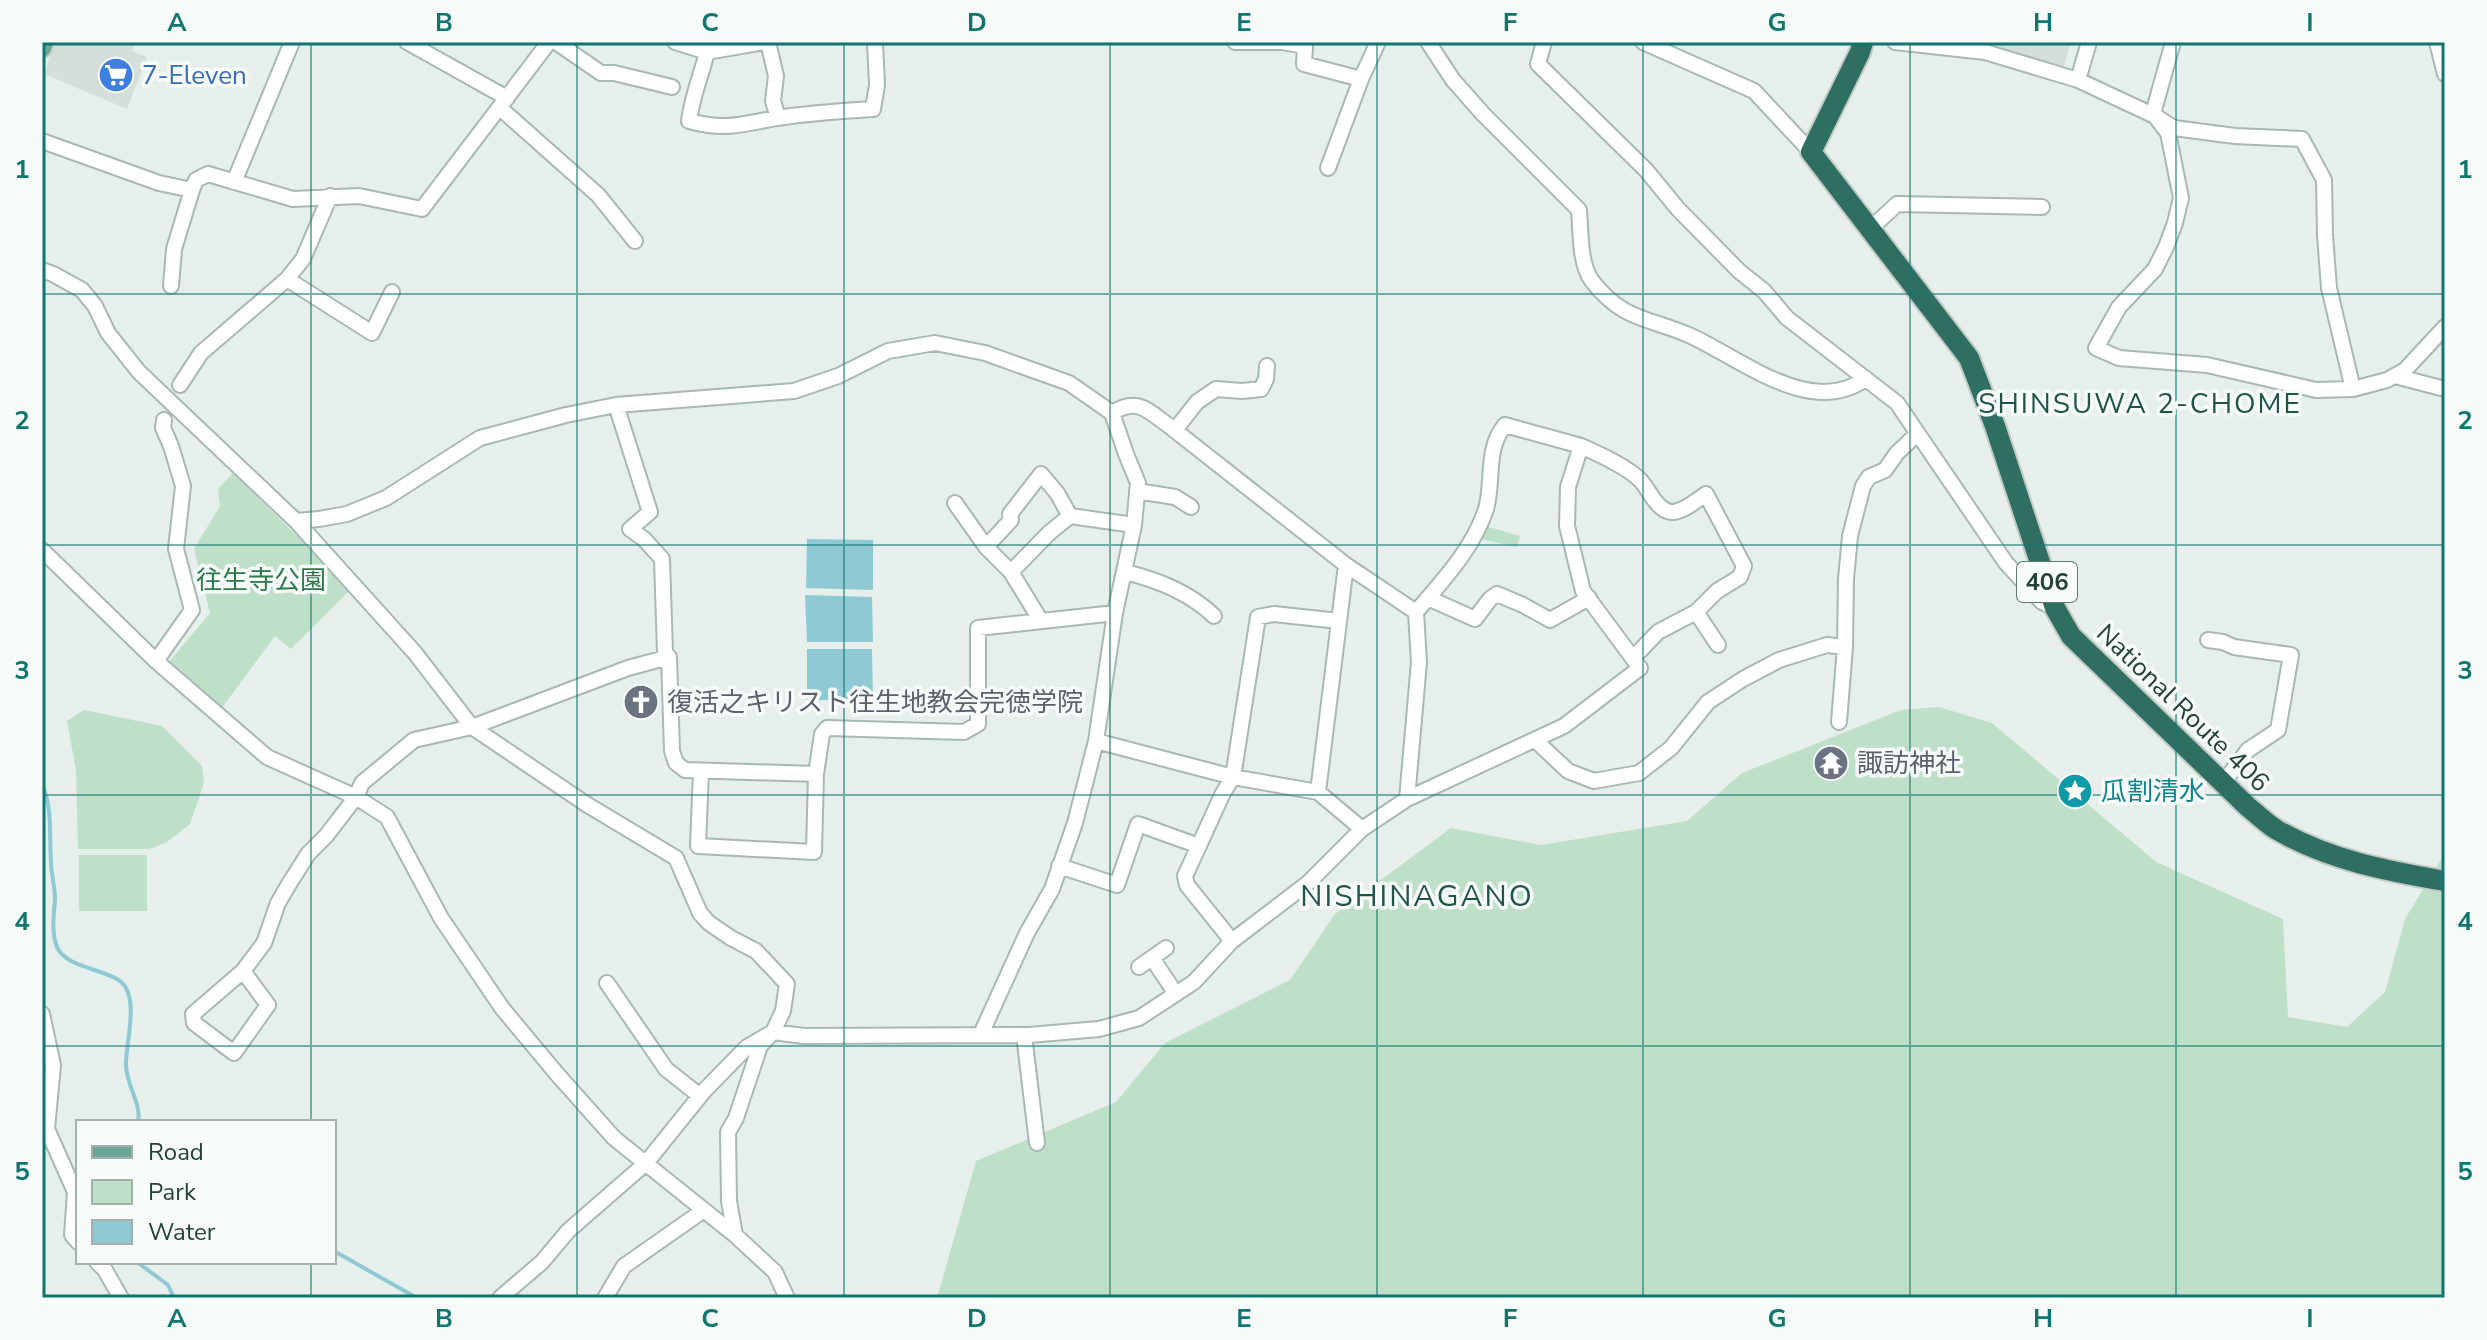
<svg xmlns="http://www.w3.org/2000/svg" width="2487" height="1340" viewBox="0 0 2487 1340" font-family="'Nunito Sans','Noto Sans JP',sans-serif">
  <rect width="100%" height="100%" fill="#e6efeb"/>
  <path fill="#d4dfda" d="M55,42H136L132,51L147,57L127,109L44,74Z
    M1978,42H2071L2064,67Z"/>
  <path fill="#bfe0c8" d="M233,473L351,589L291,649L275,636L221,709L164,668L210,613L194,549L220,506L218,489Z
    M1482,525L1520,536L1517,547L1476,538Z
    M1939,707L1992,723L2156,862L2283,919L2288,1017L2347,1027L2385,992L2405,919L2445,853V1298H937L976,1161L1116,1102L1165,1043L1290,980L1335,914L1451,828L1541,845L1687,821L1742,773L1901,710Z
    M84,710L162,726L202,766L204,783L190,824L167,842L150,849H78L76,770L67,721Z
    M79,855H147V911H79Z"/>
  <path fill="#8ec9d4" d="M807,539L873,540V590L806,588Z
    M805,595L872,597L873,642H807Z
    M807,649H872L873,700H807Z"/>
  <g fill="none" stroke-linecap="round" stroke-linejoin="round">
    <path stroke="#8ec9d4" stroke-width="4" d="M42,784C53,809 49,835 51,862C51,874 55,886 55,899C54,914 51,932 57,947C65,967 104,969 120,981C140,996 126,1042 126,1063C125,1084 142,1103 138,1122
      M334,1251L417,1298
      M137,1262L168,1285L174,1298"/>
    <defs>
      <path id="minor" d="M407,42L507,98
        M556,42L601,73H614L672,87
        M675,42L707,52
        M765,42L707,52C701,76 692,97 689,121C726,131 742,124 777,118C809,113 841,111 873,109L877,85L875,42
        M768,42L776,76L773,101L778,118
        M1235,42H1280
        M1282,42L1305,46L1304,64L1361,79
        M1428,42L1453,80L1483,114L1579,210C1581,231 1579,263 1592,281C1624,322 1649,317 1691,336C1741,359 1811,418 1865,379
        M1544,42L1538,64L1646,170L1678,209L1739,271L1764,291L1787,318L1897,403L2006,563L2042,602L2055,608
        M1643,42L1754,91L1811,152
        M1895,42L1985,52L2078,80L2155,116L2174,128L2235,136L2302,139L2324,180L2325,235L2329,288L2353,389
        M2173,42L2154,110L2155,116L2168,133L2181,198L2175,223L2166,247L2155,269L2119,307L2096,348L2119,358L2207,365L2316,390L2353,389L2387,380L2405,370L2445,327
        M2437,42L2445,74
        M2078,80L2089,42
        M500,108L598,195L635,241
        M42,141L159,183L192,190L196,180L208,174L293,199L359,196L422,209L549,42
        M1328,168L1361,79L1378,42
        M234,182L292,42
        M1869,230L1897,204L2042,207
        M42,270L53,274L82,290L95,306L108,333L139,372L296,521L415,653L472,727L586,804L676,858L700,913L709,923L731,938L756,951L787,984L783,1011L773,1032L760,1046L736,1118L728,1132L729,1201L735,1235
        M287,279L372,333L392,292
        M171,286L174,249L192,190
        M2395,376L2445,389
        M180,385L201,353L287,279L303,259L330,196
        M616,405L650,512L630,529L644,539L662,559L665,653L669,657L672,751L676,763L685,770L816,774L822,734L827,728L964,732L978,724V628L1115,613
        M1112,413C1137,397 1147,410 1168,425L1346,565L1416,612
        M1175,430L1197,402L1216,389L1242,391L1261,389L1266,379L1267,366
        M1581,446C1599,454 1628,467 1641,481C1650,491 1657,511 1672,512C1683,512 1697,500 1706,494L1744,566L1740,577L1717,591L1696,612L1658,632L1633,658
        M1137,491L1175,497L1191,507
        M955,503L986,547L1011,572
        M296,521L319,519L347,514L386,498L480,438L566,415L616,405L794,391L838,376L888,351L935,343L985,353L1069,383L1112,413L1126,454L1138,483L1134,525L1115,613L1096,741L1075,823L1052,889L1027,933L981,1034
        M986,547L1011,520L1010,514L1041,474L1057,493L1070,516
        M42,550L156,661L267,757L356,797L387,817L441,918L502,1008L557,1074L614,1138L735,1235L775,1272L787,1298
        M1125,572C1158,580 1189,592 1214,616
        M1428,598L1475,619L1490,599L1497,594L1523,605L1550,620L1589,598
        M1696,612L1718,645
        M1041,621L1011,572L1049,533L1070,516L1134,525
        M2208,640L2223,642L2234,647L2291,655L2278,730L2248,750L2223,783
        M156,661L192,610L176,549L183,486L171,446L163,428L164,420
        M1839,722L1845,647
        M1535,740L1568,771L1594,781L1639,773L1671,748L1708,702L1743,679L1779,660L1827,645L1845,647L1846,579L1850,536L1863,486L1869,477L1885,470L1897,453L1917,434
        M1096,741L1233,777L1318,792L1362,829
        M701,771L698,846L814,852L816,774
        M1318,792L1346,565
        M1059,866L1117,885L1138,824L1199,846
        M1232,941L1187,885L1185,876L1223,793L1233,777L1258,617L1274,614L1339,621
        M1152,958L1176,994
        M1139,967L1166,948
        M243,971L268,1005L234,1053L194,1023L193,1014L243,971L264,943L278,903L289,884L308,854L326,836L356,797L362,783L414,740L472,727L628,668L669,657
        M607,983L666,1069L700,1096
        M42,1014L53,1065L47,1129L75,1192L72,1235L78,1242
        M1024,1035L1037,1143
        M97,1262L105,1270L121,1298
        M500,1298L542,1262L568,1231L646,1163L704,1091L747,1047L773,1032L804,1036L1029,1035L1099,1029L1139,1018L1194,982L1232,941L1308,883L1362,829L1407,799L1564,726L1640,668L1583,591L1567,526L1568,487L1581,446L1505,425C1485,449 1494,481 1486,509C1473,549 1443,580 1416,612L1419,662L1407,799
        M605,1298L624,1266L704,1210"/>
      <path id="major" d="M42,48L44,42"/>
      <path id="highway" d="M1863,42L1860,52L1811,152L1969,358L1995,426L2055,608L2071,636L2248,807C2257,814 2267,824 2277,830C2329,860 2387,871 2445,881"/>
    </defs>
    <use href="#minor" stroke="#a8b8b2" stroke-width="18"/>
    <use href="#major" stroke="#c2cac8" stroke-width="22"/>
    <use href="#highway" stroke="#c2cac8" stroke-width="24"/>
    <use href="#minor" stroke="#fff" stroke-width="14"/>
    <use href="#major" stroke="#6aa596" stroke-width="18"/>
    <use href="#highway" stroke="#2f6f62" stroke-width="20"/>
  </g>
  <path fill="none" stroke="#0f766e" stroke-width="2" stroke-opacity="0.55" d="M311,42V1122M577,42V1298M844,42V1298M1110,42V1298M1377,42V1298M1643,42V1298M1910,42V1298M2176,42V1298M42,294H2445M42,545H2445M42,795H2445M42,1046H2445M311,1262V1298"/>
  <defs>
    <symbol id="supermarket-disc" viewBox="-11 -11 22 22"><circle r="9.5" fill="#3f7fe0" stroke="#f7fbf9"/><path d="M-6-5.5h2.5l.6 2H6L4.5 2H-2.5L-4.4-4H-6ZM-1.5 3.2a1.3 1.3 0 1 0 .1 0ZM3 3.2a1.3 1.3 0 1 0 .1 0Z" fill="#fff"/></symbol>
    <symbol id="church-disc" viewBox="-11 -11 22 22"><circle r="9.5" fill="#6b7280" stroke="#f7fbf9"/><path d="M-1.2-6h2.4v3.5h3.3v2.4h-3.3V6h-2.4V-.1h-3.3v-2.4h3.3Z" fill="#fff"/></symbol>
    <symbol id="temple-disc" viewBox="-11 -11 22 22"><circle r="9.5" fill="#6b7280" stroke="#f7fbf9"/><path d="M0-6L5-2H3V0L6.5 2.5H4V6H1.5V3h-3V6H-4V2.5H-6.5L-3 0V-2H-5Z" fill="#fff"/></symbol>
    <symbol id="sight-disc" viewBox="-11 -11 22 22"><circle r="9.5" fill="#0f9aa8" stroke="#f7fbf9"/><path d="M0-6L1.8-2.2L6-1.7L2.9 1.2L3.7 5.4L0 3.3L-3.7 5.4L-2.9 1.2L-6-1.7L-1.8-2.2Z" fill="#fff"/></symbol>
  </defs>
  <g fill-rule="evenodd">
    <use href="#supermarket-disc" x="96" y="55" width="40" height="40"/>
    <use href="#church-disc" x="621" y="682" width="40" height="40"/>
    <use href="#temple-disc" x="1811" y="743" width="40" height="40"/>
    <use href="#sight-disc" x="2055" y="771" width="40" height="40"/>
  </g>
  <g text-anchor="middle" dominant-baseline="central" stroke-width="7" stroke-linejoin="round" paint-order="stroke">
    <rect fill="#f7fbf9" stroke="#637a73" stroke-width="2" x="2017" y="562" width="60" height="40" rx="6"/>
    <g font-size="24" font-weight="bold" fill="#24423a">
      <text x="2047" y="582">406</text>
    </g>
    <g font-size="26" fill="#366cbe" stroke="#f7fbf9" text-anchor="start">
      <text x="142" y="75">7-Eleven</text>
    </g>
    <g font-size="26" fill="#2d7a4b" stroke="#f7fbf9">
      <text x="261" y="580">往生寺公園</text>
    </g>
    <g font-size="26" fill="#5b616d" stroke="#f7fbf9" text-anchor="start">
      <text x="667" y="702">復活之キリスト往生地教会完徳学院</text>
      <text x="1857" y="763">諏訪神社</text>
    </g>
    <g font-size="26" fill="#24423a" stroke="#f7fbf9">
      <text transform="translate(2183 708) rotate(44)">National Route 406</text>
    </g>
    <g font-size="26" fill="#0d838f" stroke="#f7fbf9" text-anchor="start">
      <text x="2101" y="791">瓜割清水</text>
    </g>
    <g font-size="28" letter-spacing="2" fill="#1f5548" stroke="#f7fbf9">
      <text x="2140" y="404">SHINSUWA 2-CHOME</text>
    </g>
    <g font-size="30" letter-spacing="2" fill="#1f5548" stroke="#f7fbf9">
      <text x="1417" y="896">NISHINAGANO</text>
    </g>
  </g>
  <rect width="2487" height="1340" fill="none" stroke="#f7fbf9" stroke-width="88"/>
  <rect x="76" y="1120" width="260" height="144" fill="#f7fbf9" stroke="#a3b1ad" stroke-width="2"/>
  <rect x="92" y="1146" width="40" height="12" fill="#6aa596" stroke="#a3b1ad" stroke-width="2"/>
  <text x="148" y="1160" font-size="24" fill="#24423a">Road</text>
  <rect x="92" y="1180" width="40" height="24" fill="#bfe0c8" stroke="#a3b1ad" stroke-width="2"/>
  <text x="148" y="1200" font-size="24" fill="#24423a">Park</text>
  <rect x="92" y="1220" width="40" height="24" fill="#8ec9d4" stroke="#a3b1ad" stroke-width="2"/>
  <text x="148" y="1240" font-size="24" fill="#24423a">Water</text>
  <rect x="44" y="44" width="2399" height="1252" fill="none" stroke="#0f766e" stroke-width="3"/>
  <g font-size="26" text-anchor="middle" font-weight="bold" fill="#0f766e">
    <text x="177" y="31">A</text>
    <text x="444" y="31">B</text>
    <text x="710" y="31">C</text>
    <text x="977" y="31">D</text>
    <text x="1244" y="31">E</text>
    <text x="1510" y="31">F</text>
    <text x="1777" y="31">G</text>
    <text x="2043" y="31">H</text>
    <text x="2310" y="31">I</text>
    <text x="22" y="178">1</text>
    <text x="2465" y="178">1</text>
    <text x="22" y="429">2</text>
    <text x="2465" y="429">2</text>
    <text x="22" y="679">3</text>
    <text x="2465" y="679">3</text>
    <text x="22" y="930">4</text>
    <text x="2465" y="930">4</text>
    <text x="22" y="1180">5</text>
    <text x="2465" y="1180">5</text>
    <text x="177" y="1327">A</text>
    <text x="444" y="1327">B</text>
    <text x="710" y="1327">C</text>
    <text x="977" y="1327">D</text>
    <text x="1244" y="1327">E</text>
    <text x="1510" y="1327">F</text>
    <text x="1777" y="1327">G</text>
    <text x="2043" y="1327">H</text>
    <text x="2310" y="1327">I</text>
  </g>
</svg>
